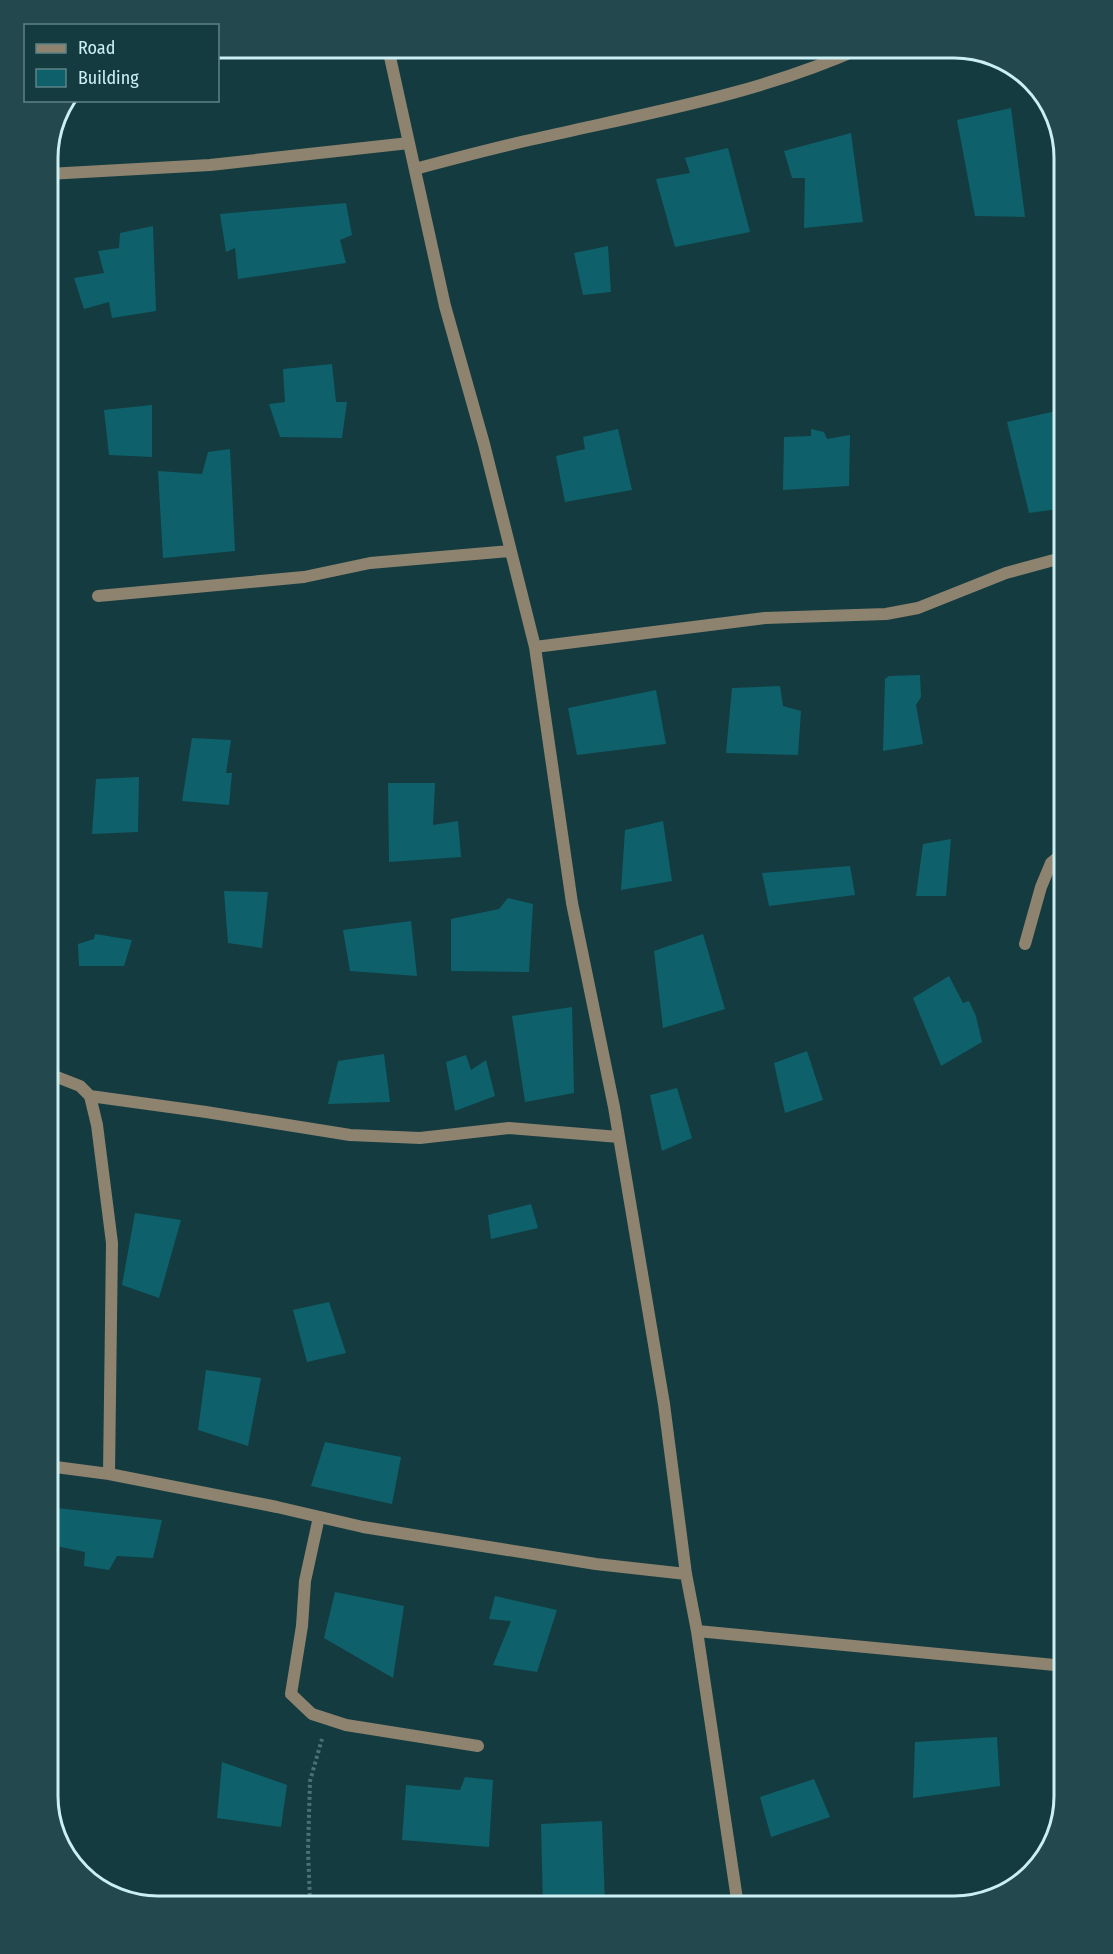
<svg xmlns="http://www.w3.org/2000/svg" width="1113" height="1954" viewBox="0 0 1113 1954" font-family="'Fira Sans Condensed',sans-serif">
  <rect width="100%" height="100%" fill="#143b40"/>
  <path fill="#0e616a" d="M1011,108L1025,217L975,216L957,120Z
    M851,133L863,222L804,228L805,178H792L784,151Z
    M728,148L750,232L675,247L656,179L690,173L685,158Z
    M346,203L352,235L340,240L346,263L238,279L235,248L226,252L220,214Z
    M153,226L156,311L112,318L109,302L84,309L74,278L104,273L98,251L119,248L120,233Z
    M608,246L611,292L583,295L574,253Z
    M332,364L336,402H347L342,438L280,437L269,404L285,402L283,369Z
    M152,405V457L109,455L104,410Z
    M1065,409V508L1029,513L1007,422Z
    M618,429L632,490L565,502L556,456L585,449L583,437Z
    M811,429L824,432L827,439L850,435L849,486L783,490L784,437L811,436Z
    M230,449L235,551L163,558L158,471L202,474L208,452Z
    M920,675L921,697L916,705L923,744L883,751L885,679L889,676Z
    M780,686L783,706L801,711L798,755L726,753L732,688Z
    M656,690L666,744L577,755L568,708Z
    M192,738L231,740L226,773H232L229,805L182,801Z
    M139,777L138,832L92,834L96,779Z
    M388,783H435L433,825L458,821L461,857L389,862Z
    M663,821L672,881L621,890L625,830Z
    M951,839L946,896H916L923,844Z
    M850,866L855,895L769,906L762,873Z
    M224,891L268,892L262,948L228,943Z
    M508,898L533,904L529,972L451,971V919L499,909Z
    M411,921L417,976L350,971L343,930Z
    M95,934L132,940L124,966H79L78,944L94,939Z
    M703,934L725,1009L663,1028L654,951Z
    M949,976L963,1003L969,1001L976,1016L982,1042L941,1066L913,998Z
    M572,1007L574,1093L525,1102L512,1016Z
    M807,1051L823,1100L785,1113L774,1063Z
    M384,1054L390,1102L328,1104L338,1061Z
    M466,1055L471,1070L486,1060L495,1096L455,1111L446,1062Z
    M677,1088L692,1138L662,1151L650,1095Z
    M531,1204L538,1228L491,1239L488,1215Z
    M135,1213L181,1220L159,1298L122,1285Z
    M329,1302L346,1353L307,1362L293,1310Z
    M206,1370L261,1378L248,1446L198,1430Z
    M325,1442L401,1457L392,1504L311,1486Z
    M57,1508L162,1520L153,1558L117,1556L109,1570L84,1566L85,1552L51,1545Z
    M335,1592L404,1606L393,1678L324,1638Z
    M495,1596L557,1610L537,1672L493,1665L511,1621L489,1619Z
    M997,1737L1000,1786L913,1798L915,1742Z
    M222,1762L287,1785L281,1827L217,1818Z
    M465,1777L493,1780L489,1847L402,1840L406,1785L460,1790Z
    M814,1779L830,1817L771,1837L760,1797Z
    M602,1821L605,1906H543L541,1824Z"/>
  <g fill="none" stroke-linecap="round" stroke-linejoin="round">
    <path stroke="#4b7176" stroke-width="4" stroke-dasharray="3 3" stroke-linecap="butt" d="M315,1906L310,1900L308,1850L310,1781L322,1739"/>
    <path stroke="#8d836e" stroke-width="12" d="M388,48L445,306L484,444L535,647L572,903L614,1107L664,1404L686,1574L697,1631L738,1906
      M415,169C456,158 497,147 539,138C648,113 759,94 861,48
      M48,174L210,165L409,143
      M98,596L304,577L370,563L511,551
      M535,647L765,618L886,614L918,608L1006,573L1065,557
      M1025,944L1041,887L1051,863L1065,851
      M48,1075L57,1077L80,1086L90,1096L97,1125L112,1243L109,1474
      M90,1096L206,1112L350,1135L420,1138L509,1128L619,1137
      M48,1466L109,1474L277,1507L363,1527L596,1564L686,1574
      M319,1517L305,1581L302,1626L291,1694L312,1714L346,1725L478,1746
      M697,1631L1065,1666"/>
  </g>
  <path d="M0 0H1113V1954H0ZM158 58H954A100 100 0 0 1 1054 158V1796A100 100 0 0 1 954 1896H158A100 100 0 0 1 58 1796V158A100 100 0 0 1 158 58Z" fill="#23494e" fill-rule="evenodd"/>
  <path fill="none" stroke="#cceff4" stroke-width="3" d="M158 58H954A100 100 0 0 1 1054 158V1796A100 100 0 0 1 954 1896H158A100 100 0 0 1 58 1796V158A100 100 0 0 1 158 58Z"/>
  <rect x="24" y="24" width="195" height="78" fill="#143b40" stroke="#5e8388" stroke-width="1.5"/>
  <rect x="36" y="44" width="30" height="9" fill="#8d836e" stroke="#5e8388" stroke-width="1.5"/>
  <text x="78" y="54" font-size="18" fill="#cceff4">Road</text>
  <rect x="36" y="69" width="30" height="18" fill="#0e616a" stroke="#5e8388" stroke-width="1.5"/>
  <text x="78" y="84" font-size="18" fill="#cceff4">Building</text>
</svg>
